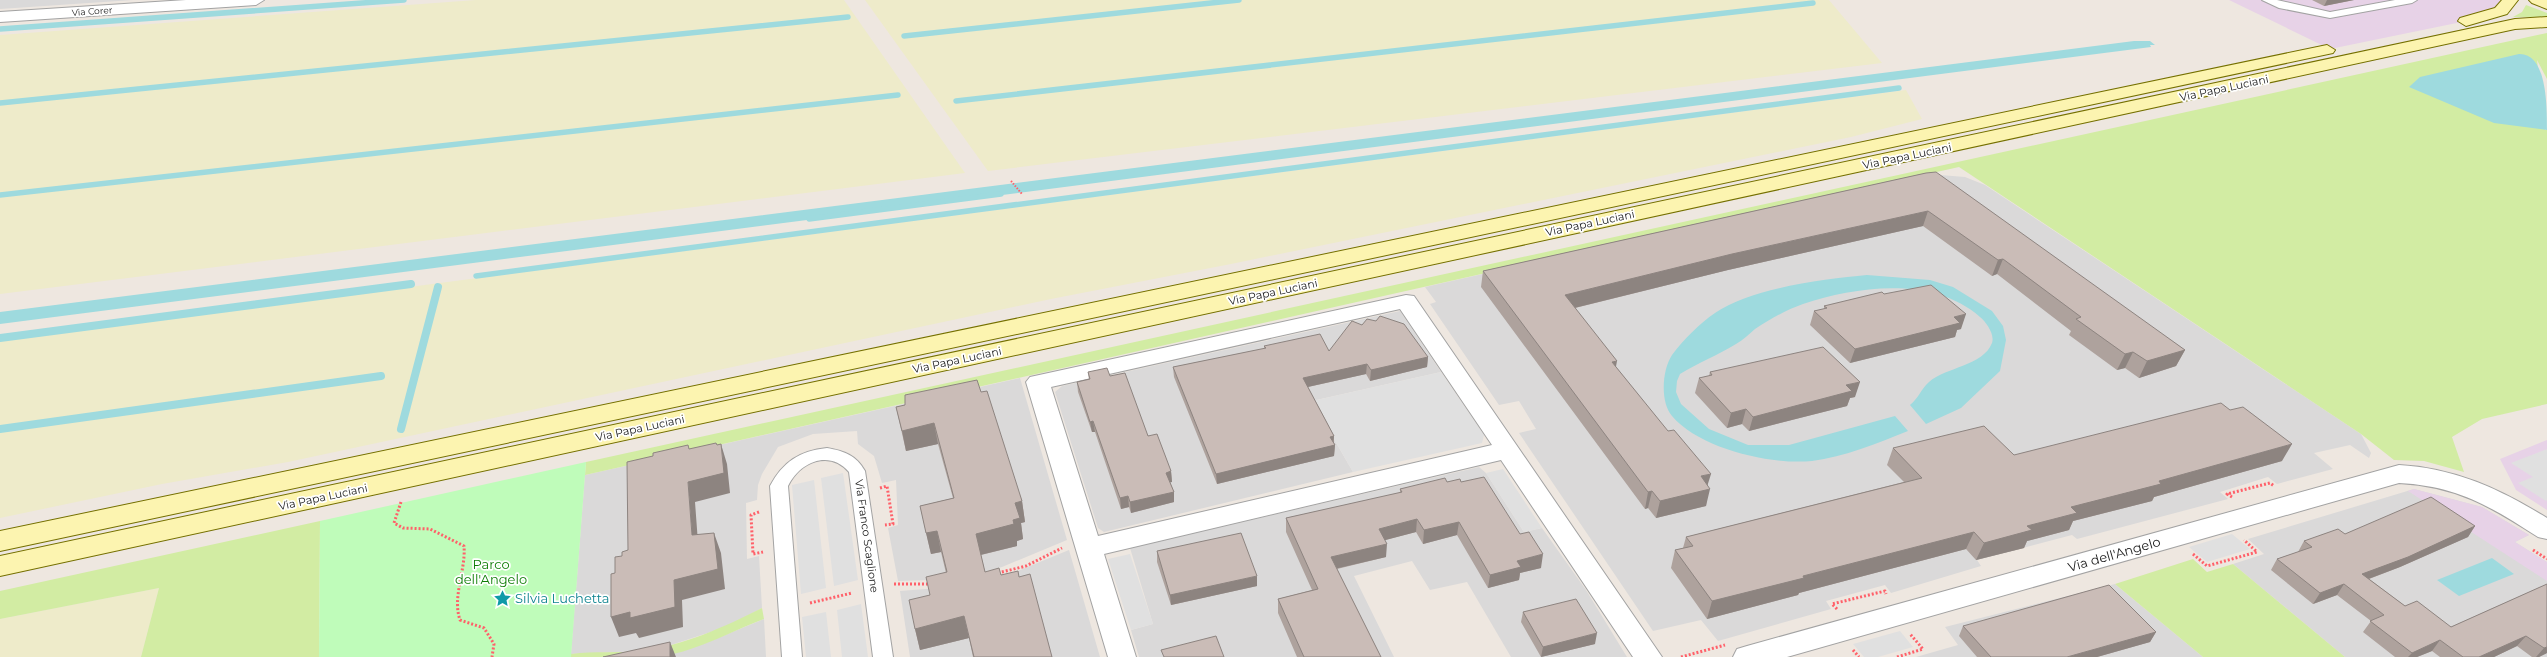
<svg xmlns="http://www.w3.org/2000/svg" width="2547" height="657" viewBox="0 0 2547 657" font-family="Montserrat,sans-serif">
  <rect width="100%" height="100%" fill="#eee7e0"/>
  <path fill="#dad9d9" d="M0,0H133L0,9Z
    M1928,174L1965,177L1985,185L2361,434L2371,453L2369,458L2350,445L2314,453L2333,469L2277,484L2268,477L2220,492L2228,499L2077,539L2072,535L1977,560L1981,566L1891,593L1885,585L1826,601L1831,609L1718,641L1701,620L1653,631L1519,433L1536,429L1519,401L1499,405L1430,304L1436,302L1425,287Z
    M1400,311L1441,372L1312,401L1353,472L1104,532L1098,528L1055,392L1062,386Z
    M1020,378L1067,540L1002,567L960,579L898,581L888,528L898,525L896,480L882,483L874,456L858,444L857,431L813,434L778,447L762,474L758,485L757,500L746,503L747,559L759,556L762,608L726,627L668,646L641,651L571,654L585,475Z
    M1479,467L1486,473L1524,532L1542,528L1586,590L1627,657H1511L1467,582L1430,590L1412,561L1354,576L1394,657H1139L1131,630L1153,624L1130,548Z
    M2414,489L2482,507L2529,535L2515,542L2547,562V657H2345L2233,564L2264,554L2248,539Z
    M1069,550L1100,657H910L900,591L951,587L1008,575Z
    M2115,584L2203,657H1916L1958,645L1945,627Z
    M764,619L766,657H654L713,640Z"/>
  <path fill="#e7d2e7" d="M2229,0H2510L2481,18L2330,49Z
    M2547,440V510L2516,490L2500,459Z
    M2414,489L2482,507L2529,535L2515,542L2547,562V581L2408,491Z"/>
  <path fill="#eeebca" d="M476,0H844L965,173L0,294V35Z
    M865,0H1829L1882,63L988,171Z
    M1906,90L1922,119L1851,137L1231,264L1051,299L288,462L162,484L0,518V341Z
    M159,588L141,657H0V619Z"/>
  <path fill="#d2eca3" d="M2526,5L2547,13V17H2513L2522,12Z
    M2547,33V79L2537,60L2545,130H2547V404L2482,419L2452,437L2464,472L2424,461L2394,460L2361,434L1959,167L585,475L586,462Z
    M320,521L319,657H141L159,588L0,619V591Z
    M2193,559L2207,572L2233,564L2345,657H2203L2115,584Z
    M762,608L764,619C729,632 692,654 654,657C626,657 598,657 570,657L571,654C594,651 618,653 641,651C685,645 724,627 762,608Z"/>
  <path fill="#bffcba" d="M586,462L571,657H319L320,521Z"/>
  <path fill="#e0e0e0" d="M1441,372L1484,435L1482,443L1353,472L1312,401Z
    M2547,449V500L2546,501L2518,483L2533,477L2511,463Z
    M1503,469L1509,478L1542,528L1524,532L1486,473Z
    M843,473L858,580L834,586L821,478Z
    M814,480L826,588L801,594L792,485Z
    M2232,534L2250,549L2207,562L2189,547Z
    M1130,554L1153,624L1131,630L1108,559Z
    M861,604L868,657H842L837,610Z
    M826,612L831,657H806L802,617Z
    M1900,631L1913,647L1878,657H1864L1853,644Z"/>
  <path fill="#9edade" d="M2134,41H2150L2155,45H2150L2151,47L0,324V312Z
    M2519,54C2547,53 2547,106 2547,130L2494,123L2409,87L2420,77Z
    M1867,275L1930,280L1953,287L1992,311L2003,326L2006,340L2000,371L1961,408L1926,424L1910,405C1918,399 1921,389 1929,382C1946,367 1983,366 1992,343C1995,334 1986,322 1980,317C1933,276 1858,286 1803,304C1786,310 1770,319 1755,329C1749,334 1743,340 1736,344C1718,355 1698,363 1680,374L1677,381L1676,392L1681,404L1709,429L1748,445H1789L1895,416L1908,431C1878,443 1844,457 1812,461C1771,465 1700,449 1672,416C1660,402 1662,370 1672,355C1683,340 1700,323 1715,313C1751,288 1824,279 1867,275Z
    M2492,558L2514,574L2459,596L2437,580Z"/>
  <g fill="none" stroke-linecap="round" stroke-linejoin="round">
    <path stroke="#9edade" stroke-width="5.5" d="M0,29L404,0
      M904,36L1239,0
      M956,101L1813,3
      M0,103L848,17
      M0,195L898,95
      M809,219L1001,194
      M476,276L1899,88"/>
    <path stroke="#9edade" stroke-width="8" d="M0,338L411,284
      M0,429L381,376
      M401,429L438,287"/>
    <defs>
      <path id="service" d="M2262,0H2277L2330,12L2395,0H2417L2412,3L2330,18L2279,8Z
        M827,448C844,451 856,455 865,471L893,657H873L849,472C829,449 800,462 788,486L802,657H782L770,486C783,462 799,451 827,448Z"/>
      <path id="minor" d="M186,0H264L256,5L0,22V12Z
        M1406,295L1414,296L1662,657H1633L1501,460L1104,554L1136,657H1108L1026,382L1030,377ZM1400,309L1492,445L1098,536L1051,387Z
        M2399,465C2455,468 2500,489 2547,518V539L2538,537C2490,506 2457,486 2399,483L1787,657H1733L1737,649L1747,646Z"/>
      <path id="secondary" d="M2502,0H2518L2507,14L2466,26L2458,21L2460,18L2495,8Z
        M2529,0H2547V9L2532,3Z
        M2547,17V27L2515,29L0,576V556L2515,19Z
        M2327,45L2335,50L2333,53L0,551V531Z"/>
    </defs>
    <use href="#service" stroke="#a3a3a3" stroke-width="2"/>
    <use href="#minor" stroke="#a3a3a3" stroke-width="2"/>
    <use href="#secondary" stroke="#757000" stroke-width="2"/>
    <path stroke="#ff6069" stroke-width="2" stroke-dasharray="1.5 1.5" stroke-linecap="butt" d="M1011,181L1022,194"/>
    <path stroke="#ff6069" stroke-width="3" stroke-dasharray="2 2" stroke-linecap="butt" d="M880,488L887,486L893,524L885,525
      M2232,497L2227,494L2270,483L2274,486
      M401,502L394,523L403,528L430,529L464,546C466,570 452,597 460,620L484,628L494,644L492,657
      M759,512L751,515L753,554L763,552
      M2533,550L2547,559
      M2193,554L2207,566L2257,552L2244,540
      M998,573L1026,566L1062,548
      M894,584H931
      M810,603L852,593
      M1837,609L1832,604L1885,591L1886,594
      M1853,650L1859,657
      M1681,657L1725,645
      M1897,657L1923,649L1910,634"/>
    <use href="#service" fill="#fff" fill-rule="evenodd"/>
    <use href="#minor" fill="#fff" fill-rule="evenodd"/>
    <use href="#secondary" fill="#fcf4b0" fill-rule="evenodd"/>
  </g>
  <path fill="#aea29d" d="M2312,0H2354L2324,6Z
    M1926,173L2185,350L2176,366L2139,378L2125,368L2117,370L2069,335L2071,331L1997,274L1992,276L1923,226L1728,270L1575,308L1616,367L1708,485L1706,506L1656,518L1648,508L1645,509L1481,287L1483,271Z
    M1884,294L1961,329L1957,330L1955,337L1850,363L1810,325L1814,311L1824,309V306Z
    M1264,346L1329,351L1428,357L1427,367L1370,381L1366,374L1308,387L1334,436V443L1335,445L1334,456L1217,484L1174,377L1173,367L1264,349Z
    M1088,372L1110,376L1171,471L1172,482H1170L1174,492V502L1131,513L1129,507L1121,509L1095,432H1092L1078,392L1077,382L1089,380Z
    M1710,372L1855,397L1850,398L1847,406L1749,431L1742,424L1727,428L1695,393L1699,378L1709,376Z
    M981,392L1022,501L1025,522L1021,523L1023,539L1017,541V546L981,555L985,572L1001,575L1019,577L1052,657H973L969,638L920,650L915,629L930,595L946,573L941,552L931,554L920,506L953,498L938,444L906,451L896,407Z
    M1893,448L2014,455L2282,461L2154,497L2152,501L2073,521L2069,530L2027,541L2024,548L1976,560L1966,549L1799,593L1798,595L1707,619L1671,568L1675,550L1683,548L1686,537L1904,482L1887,465Z
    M1447,482H1461L1541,568L1520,573L1519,580L1488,588L1457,535L1423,544L1416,532L1385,540L1386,557L1337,569L1381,657H1297L1278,613V599L1312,590L1286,532V518L1400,493V489Z
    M2475,526L2468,537L2400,567L2369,579L2405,606L2451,627L2547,584V653L2539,657H2532L2517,646L2494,657H2440L2432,651L2417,657H2395L2363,632L2371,621L2337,595L2313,604L2271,570L2277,559L2298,552L2304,541L2345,534Z
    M1157,551L1257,586L1171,605L1157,562Z
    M1523,612L1595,644L1541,657L1521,622Z
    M1963,626L2156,632L2150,642L2097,657H1977L1959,636Z"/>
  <path fill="#8d8480" d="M2327,0H2354L2324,6Z
    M1928,211L1923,226L1728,270L1562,311L1565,295L1732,254Z
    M2003,259L1997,274L1992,276L1998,260Z
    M1966,314L1961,329L1957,330L1955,337L1850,363L1855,349L1954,317Z
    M2185,350L2176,366L2139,378L2147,361Z
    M2133,352L2125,368L2117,370L2125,354Z
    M1428,357L1427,367L1370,381L1371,370Z
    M1617,361L1614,377L1612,362Z
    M1367,364L1366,374L1303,388V378Z
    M1860,382L1855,397L1850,398L1847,406L1749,431L1753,417L1846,385Z
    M1746,409L1742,424L1727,428L1731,413Z
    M1093,421L1095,432H1092L1090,422Z
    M934,423L938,444L906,451L902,431Z
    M1334,436L1333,445H1335L1334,456L1217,484L1216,474Z
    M716,443L723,462L721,444L727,464L730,493L695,502L699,556L692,535L688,482L717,445Z
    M2292,444L2282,461L2154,497L2152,501L2073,521L2069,530L2027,541L2024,548L1976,560L1984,543L2027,526L2071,507L2159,481Z
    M1171,471L1172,482L1167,483L1166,473Z
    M1711,474L1706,490L1710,489L1706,506L1656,518L1660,501L1701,476Z
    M1652,491L1648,508L1645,509L1648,492Z
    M1174,492V502L1131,513L1130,502Z
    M1128,496L1129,507L1121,509L1120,498Z
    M1022,501L1025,522L1021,523L1023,539L1017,541V546L980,555L976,534L1013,520L1015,503Z
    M1417,519L1416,532L1378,542L1379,529Z
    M1459,522L1457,535L1423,544L1424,530Z
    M2475,526L2468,537L2400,567L2355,584L2362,574Z
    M937,531L941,552L931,554L926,533Z
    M1974,532L1966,549L1799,593L1798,595L1707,619L1712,601L1803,576Z
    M714,533L721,553L725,589L682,600L683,627L639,638L636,633L619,637L611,617L674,580Z
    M1387,544L1386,557L1330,570L1331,557Z
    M1543,554L1541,568L1520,573L1519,580L1488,588L1490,575L1517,561Z
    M1257,576V586L1171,605L1170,595Z
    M2344,584L2337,595L2313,604L2320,593Z
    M964,616L969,638L920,650L915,629Z
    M2156,632L2150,642L2097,657H2067Z
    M1597,633L1595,644L1541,657L1543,647Z
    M2526,636L2517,646L2494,657H2479Z
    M2440,640L2432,651L2417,657H2408L2412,653Z
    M670,642L676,657H670Z
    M2547,647V653L2539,657H2536L2544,648Z"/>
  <path fill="#cabcb7" stroke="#8d8480" d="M1936,172L2185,350L2147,361L2133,352L2125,354L2076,319L2081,317L2003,259L1998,260L1928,211L1732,254L1565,295L1617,361L1612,362L1668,431L1674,430L1711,474L1701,476L1710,489L1660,501L1652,491L1648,492L1483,271L1926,173Z
    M1931,285L1966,314L1954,317L1960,323L1855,349L1814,311L1827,308L1824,306L1882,292L1884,294Z
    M1380,316L1404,324L1428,357L1371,370L1367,364L1303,378L1334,436L1330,437L1335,445L1216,474L1173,367L1266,348L1264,346L1320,334L1329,351L1352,321L1362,325L1367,319L1376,321Z
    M1823,347L1860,382L1846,385L1852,391L1753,417L1746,409L1731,413L1699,378L1712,375L1710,372Z
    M1107,368L1110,376L1125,373L1148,436L1157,434L1171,471L1166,473L1174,492L1130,502L1128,496L1120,498L1093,421L1090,422L1077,382L1090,379L1088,372Z
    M977,380L981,392L987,391L1022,501L1015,503L1020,518L1013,520L1014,524L976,534L985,572L999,568L1001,575L1018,571L1019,577L1030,574L1052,657H974L964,616L915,629L909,600L930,595L926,577L947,572L937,531L926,533L920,506L954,498L934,423L902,431L896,407L905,405V395Z
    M2221,403L2230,410L2243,407L2292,444L2159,481L2161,484L2071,507L2077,513L2027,526L2032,530L1984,543L1974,532L1803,576L1804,578L1712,601L1675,550L1693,546L1686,537L1922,478L1893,448L1984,426L2014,455Z
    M716,443L717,445L721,444L724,473L688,482L692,535L714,533L718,569L674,580L675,607L630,618V612L611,617V574L615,573V557L622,556V552L628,550L627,462L653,456V453L688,445L689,449Z
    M1484,477L1520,534L1529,532L1543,554L1517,561L1521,567L1490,575L1459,522L1424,530L1417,519L1379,529L1387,544L1331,557L1381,657H1304L1278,599L1318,589L1286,518L1402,492L1400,489L1445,478L1447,482L1460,479L1461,482Z
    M2431,497L2475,526L2408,557L2362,574L2405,606L2417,601L2451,627L2547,584V647L2544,648L2526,636L2479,657H2463L2440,640L2412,653L2370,621L2384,615L2344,584L2320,593L2277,559L2312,547L2304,541L2338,529L2345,534Z
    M1241,533L1257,576L1170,595L1157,551Z
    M2109,585L2156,632L2067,657H1991L1963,626Z
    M1576,599L1597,633L1543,647L1523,612Z
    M1216,636L1224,657H1164L1161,650Z
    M670,642V657H603Z"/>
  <defs>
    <symbol id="sight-bare" viewBox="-9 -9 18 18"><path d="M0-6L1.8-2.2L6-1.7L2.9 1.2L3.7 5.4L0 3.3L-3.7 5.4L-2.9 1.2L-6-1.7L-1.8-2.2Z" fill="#0f9aa8" stroke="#fff" stroke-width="2.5" paint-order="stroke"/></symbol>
  </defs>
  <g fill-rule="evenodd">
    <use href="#sight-bare" x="490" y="586" width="25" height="25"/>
  </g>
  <g text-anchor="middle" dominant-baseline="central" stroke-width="3.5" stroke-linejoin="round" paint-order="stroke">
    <g font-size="9" fill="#1c1c1c" stroke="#fff">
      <text transform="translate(92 11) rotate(-4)">Via Corer</text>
    </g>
    <g font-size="11" fill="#1c1c1c" stroke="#fff">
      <text transform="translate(2224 88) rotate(-12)">Via Papa Luciani</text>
      <text transform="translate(1907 156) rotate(-12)">Via Papa Luciani</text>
      <text transform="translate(1590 223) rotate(-12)">Via Papa Luciani</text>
      <text transform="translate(1273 292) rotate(-12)">Via Papa Luciani</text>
      <text transform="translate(957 360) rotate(-12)">Via Papa Luciani</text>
      <text transform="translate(640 428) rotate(-12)">Via Papa Luciani</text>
      <text transform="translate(323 497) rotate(-12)">Via Papa Luciani</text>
      <text transform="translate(867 536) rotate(82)">Via Franco Scaglione</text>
    </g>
    <g font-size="13" fill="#1c1c1c" stroke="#fff">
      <text transform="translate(2114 554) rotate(-16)">Via dell'Angelo</text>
    </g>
    <g font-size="13" fill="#0e7e06" stroke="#fff">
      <text x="491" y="564">Parco<tspan x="491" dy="15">dell'Angelo</tspan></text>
    </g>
    <g font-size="13" fill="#0d838f" stroke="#fff" text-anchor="start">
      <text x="515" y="598">Silvia Luchetta</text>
    </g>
  </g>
</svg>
